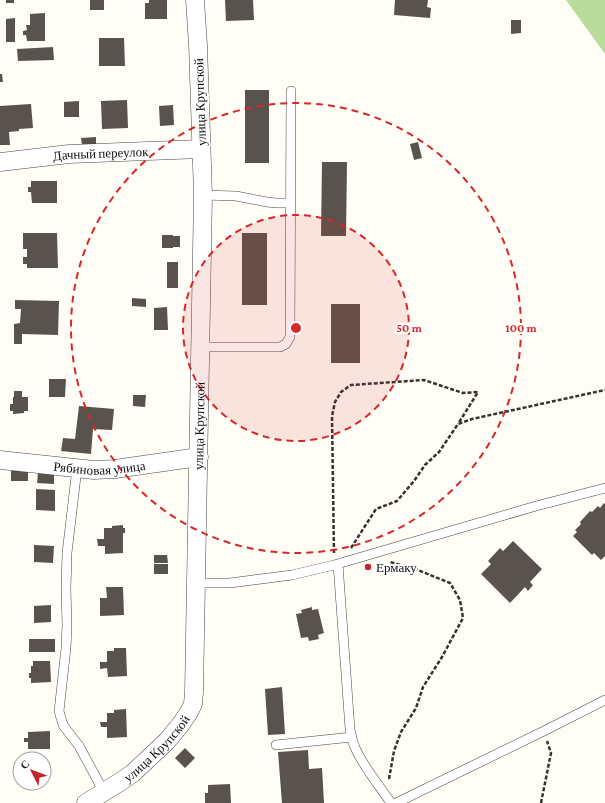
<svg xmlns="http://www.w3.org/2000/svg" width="605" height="803" viewBox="0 0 605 803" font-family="'Crimson Pro',serif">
  <rect width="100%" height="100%" fill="#fffdf5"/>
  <path fill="#b9dc9c" d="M566,0H605V54Z"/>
  <path fill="#5a524d" d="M6,0H14V3H6Z
    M90,0H104V10H90Z
    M149,0H167V19H145V3H149Z
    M225,0H253L254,20L226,21Z
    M395,0H428L427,7L431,8L430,18L394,15Z
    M45,13V41H27L26,35H23V31L27,30L26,25H30V14Z
    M15,18V42H6V19Z
    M511,20H521V33L511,34Z
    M99,38H124L125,66H99Z
    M53,47L54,60L18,61L17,49Z
    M0,74H2L3,82H0Z
    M245,90H269V163H245Z
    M127,100L128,128L102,129L101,101Z
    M79,101V117H64V102Z
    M31,104L33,128L19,129V131L9,132L10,145H0V106Z
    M173,105L174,125L160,126L159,106Z
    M96,137V145H82L81,138Z
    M418,142L422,158L414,160L410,144Z
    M322,162H347L346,236H321Z
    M31,181H57V203H32L31,192H28V187H31Z
    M23,233H57L58,268H27V264H23V257H27V249H23Z
    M242,233H267V305H242Z
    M162,235H173V236H180V247H173V248H162Z
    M167,262H178V288H167Z
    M132,298L146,299V307L132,306Z
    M15,300L59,301L58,335L22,334V344H14V324L20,323L21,309H15Z
    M331,304H360V363H331Z
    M167,307L168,330H154V308Z
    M49,379H66L65,397H49Z
    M14,391H22V397H28V411H24V413L13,414V411H10V404H13V397H14Z
    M133,395H146L145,407L133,406Z
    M79,406L114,409L112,430L93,429L91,454L61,451L63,438L75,439Z
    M11,471H28V481H11Z
    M38,473L54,474V484L37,483Z
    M36,489L55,490V511L36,510Z
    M604,503L605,504V556L601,560L594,553L592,555L573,536L577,532L575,530L581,524L580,522L590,511L592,512L598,506L600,508Z
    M123,525V528H125V533H123V553L105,554V546H98L97,539H104V528H112V526Z
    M513,541L542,569L530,582L533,585L528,591L525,587L510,603L481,574L491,564L488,561L500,548L503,551Z
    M34,545L54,546L53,563L34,562Z
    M154,555H167L168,563H154Z
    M154,564H168V574H154Z
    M106,587H123L124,615L100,616V598H107Z
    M51,605V622L34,623V606Z
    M312,607V610L318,609L324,633L318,635L319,639L309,641L308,637L301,638L296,614L302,613L301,610Z
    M29,639H55V652H29Z
    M114,648H126L127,676L108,677L107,668L100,669V662H107V651H114Z
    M33,661H50L51,682L31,683V678H29V673H31V666H33Z
    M282,687L285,734L268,735L265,689Z
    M126,709L127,737L107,738V727H101L100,722H107V713H114V710Z
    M50,731V749H28V742H24V738H28V732Z
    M185,748L195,758L185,768L175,758Z
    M308,750L309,769L322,768L324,803H282L278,752Z
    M230,784L231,803H205V793H208V785Z"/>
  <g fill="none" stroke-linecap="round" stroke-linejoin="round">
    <defs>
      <path id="lane" d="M203,195L236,196L267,202L276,203H291
        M201,347H280L286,344L290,337L291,91
        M77,468L67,553L66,589L67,625L66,648L59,711L63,725L79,746L104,792
        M338,564L350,729C351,734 352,740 354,745C361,764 379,785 391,803
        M196,583H230L292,575L334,565L536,506L605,488
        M276,745L352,737
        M396,803L544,731L605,700"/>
      <g id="street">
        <path id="s1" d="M0,162L69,154L201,149"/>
        <path id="s2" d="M0,460L94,470L115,469L199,457"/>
        <path id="s3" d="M86,803L120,782L133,773L167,741L181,724L189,712L193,704L194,692L203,195L198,45L195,0"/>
      </g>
    </defs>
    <use href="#lane" stroke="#444" stroke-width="10"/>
    <use href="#street" stroke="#444" stroke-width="19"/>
    <path stroke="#333" stroke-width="2.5" stroke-dasharray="4 2" stroke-linecap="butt" d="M351,548L376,509L397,501L414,481L425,465L439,452L458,424L472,419L605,390
      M334,553L332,416L335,402L341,392L351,385L424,380L463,393L478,392L458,424
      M389,779L394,751L401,732L416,708L423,687L442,657L463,618L460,600L450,583L415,569L390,562
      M541,803L551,753L547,741"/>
    <use href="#lane" stroke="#fff" stroke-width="9"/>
    <use href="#street" stroke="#fff" stroke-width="18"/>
  </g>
  <circle cx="296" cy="328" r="113" fill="#d62828" fill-opacity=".12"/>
  <g fill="none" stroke="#d62828" stroke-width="2" stroke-dasharray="7 5">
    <circle cx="296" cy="328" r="113"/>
    <circle cx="296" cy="328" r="225"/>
  </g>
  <circle fill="#c4262e" stroke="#fff" stroke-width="1.5" cx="368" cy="567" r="4"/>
  <g text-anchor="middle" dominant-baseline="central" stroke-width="4" stroke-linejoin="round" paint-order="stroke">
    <g font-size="13" fill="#111" stroke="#fff">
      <text transform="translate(200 102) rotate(-92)">улица Крупской</text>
      <text stroke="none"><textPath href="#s1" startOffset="101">Дачный переулок</textPath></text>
      <text stroke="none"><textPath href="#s3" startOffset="426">улица Крупской</textPath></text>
      <text stroke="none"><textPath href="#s2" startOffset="100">Рябиновая улица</textPath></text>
      <text stroke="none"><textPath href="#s3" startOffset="90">улица Крупской</textPath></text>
    </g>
    <g font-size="13" fill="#111" stroke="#fff" text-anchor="start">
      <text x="376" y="567">Ермаку</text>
    </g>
  </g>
  <circle cx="296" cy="328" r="6" fill="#d62828" stroke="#fff" stroke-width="2"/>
  <g font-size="12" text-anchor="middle" font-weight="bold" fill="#d62828" stroke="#fff" stroke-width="4" stroke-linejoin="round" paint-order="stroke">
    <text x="409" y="332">50 m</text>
    <text x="521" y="332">100 m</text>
  </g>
  <g transform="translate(32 771) rotate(312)"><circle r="19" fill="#ffffff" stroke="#a0a0a0"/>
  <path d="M0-3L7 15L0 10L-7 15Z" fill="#c4262e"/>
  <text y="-6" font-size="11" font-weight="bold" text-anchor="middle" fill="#111111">С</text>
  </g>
</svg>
